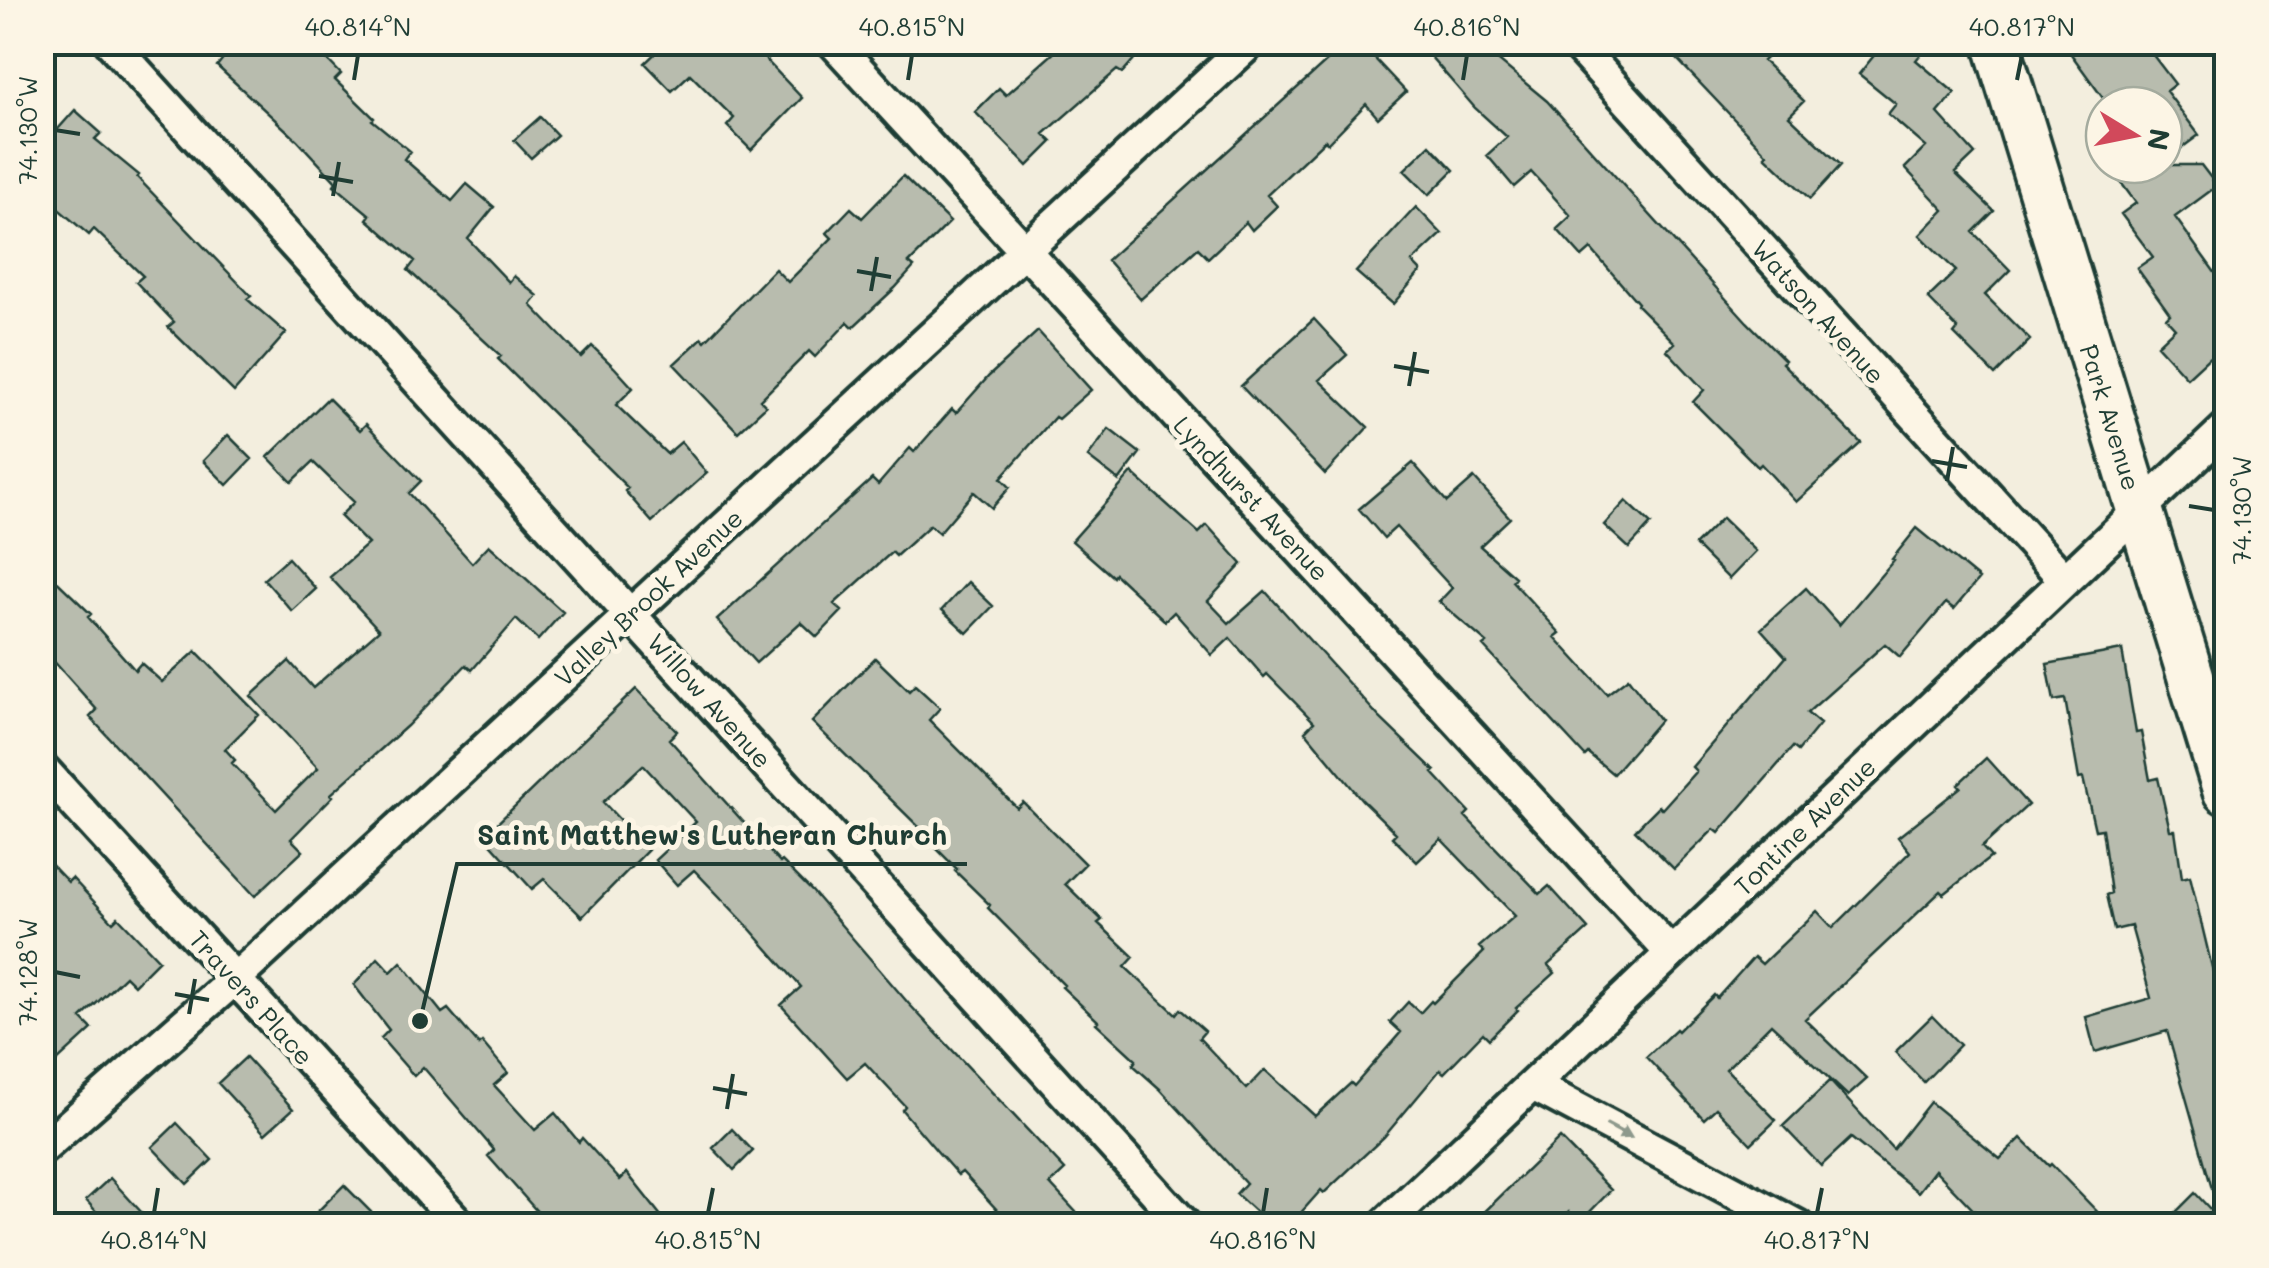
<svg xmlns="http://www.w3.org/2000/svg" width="2269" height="1268" viewBox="0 0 2269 1268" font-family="Mali,sans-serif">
  <rect width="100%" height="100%" fill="#f3eede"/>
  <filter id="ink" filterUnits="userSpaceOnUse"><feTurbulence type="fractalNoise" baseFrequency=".01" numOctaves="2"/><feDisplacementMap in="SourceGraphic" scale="20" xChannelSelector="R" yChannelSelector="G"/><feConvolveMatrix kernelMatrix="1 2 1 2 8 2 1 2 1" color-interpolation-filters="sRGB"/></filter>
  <g filter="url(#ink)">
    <path fill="#b8bcae" stroke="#1f3d34" stroke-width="2.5" d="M236,42H310L341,74L335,80L374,118L372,120L410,151L404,159L452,201L467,184L494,207L468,239L509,282L514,276L538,296L531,305L581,357L592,346L614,367L633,388L616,405L667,454L681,442L707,473L652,522L625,491L628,488L498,359L501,356L408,270L415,261L367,219L370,215L334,185L336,182L297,140L217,66Z
      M667,42H749L802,98L751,150L727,126L734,118L690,74L672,91L645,63Z
      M1066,42H1149L1122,73L1117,70L1044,134L1052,142L1028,166L975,112L999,88L1006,95Z
      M1348,42H1359L1406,92L1378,118L1366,104L1328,143L1325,140L1267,195L1277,206L1252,230L1246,222L1208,258L1198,248L1141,299L1107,260Z
      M1448,42H1510L1494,57L1547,101L1747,322L1785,360L1782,363L1861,443L1796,502L1761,464L1758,467L1693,402L1704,390L1667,350L1675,343L1637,305L1638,303L1591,249L1582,257L1557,229L1571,216L1531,172L1514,187L1487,155L1507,137L1475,108L1431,57Z
      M1661,42H1783L1763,61L1804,101L1789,116L1841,165L1810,199L1765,156L1767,154Z
      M1885,42H1931L1916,60L1955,93L1938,113L1975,154L1955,173L1994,211L1973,232L2010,270L1985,295L2030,340L1995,375L1954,334L1958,329L1928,298L1956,271L1920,235L1944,210L1905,168L1926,147L1888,114L1896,104L1859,74Z
      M2087,42H2143L2175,84L2166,91L2199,135L2164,161V105H2108L2071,54Z
      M75,110L101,133L95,139L139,175L137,177L251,296L247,299L286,333L234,392L168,327L174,322L136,282L143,276L94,229L89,235L42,195V147Z
      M540,117L557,135L531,158L514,140Z
      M1430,145L1454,170L1429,195L1404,170Z
      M2108,165H2201L2217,186L2175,217L2226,288V342L2187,378L2157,345L2175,328L2166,318L2170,314L2137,268L2153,257L2121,214L2136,203Z
      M903,176L950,222L909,263L914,267L895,288L853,327L848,322L815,357L809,351L760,400L766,406L738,432L674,364L702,338L705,341L775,269L788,282L832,238L827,233L851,208L862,218Z
      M1416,207L1442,234L1412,262L1421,271L1393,304L1356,272Z
      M1314,319L1347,355L1319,380L1368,427L1325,474L1241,386Z
      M1038,331L1091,390L1058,419L1055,417L1001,478L1010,487L992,508L974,492L939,533L930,525L896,556L892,552L834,604L842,611L817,637L801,622L756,663L717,620L872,479L878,485L910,448L914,452L952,409L956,413L989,376Z
      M328,398L360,430L366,424L421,481L409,493L472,563L489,545L563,612L538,640L516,619L472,670L466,665L407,726L331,794L333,796L291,839L303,851L255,896L90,717L97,710L42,648V567L91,614L88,617L135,670L141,663L162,682L196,651L259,715L225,749L235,760L232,763L276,810L318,768L251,696L289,661L313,688L379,630L330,577L368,544L340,516L354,502L313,462L292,482L268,457Z
      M1109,429L1140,453L1119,481L1088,457Z
      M228,435L252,459L227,485L203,461Z
      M1413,463L1447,502L1474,478L1510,518L1480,546L1515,577L1512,581L1560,633L1555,637L1607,694L1628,678L1660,720L1613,774L1588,753L1585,756L1483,646L1487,643L1439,602L1452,588L1396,527L1384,538L1359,509Z
      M1132,473L1199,533L1207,525L1242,564L1208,601L1229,623L1265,591L1380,718L1435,771L1433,773L1469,812L1465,816L1540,894L1549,886L1588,929L1548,965L1555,973L1516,1008L1518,1010L1489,1039L1483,1033L1444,1073L1440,1070L1384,1137L1324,1193L1321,1190L1289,1226H1271L1236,1194L1246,1183L1160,1089L1133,1065L1136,1060L1096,1023L1098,1021L1062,987L1064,985L988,908L990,905L955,871L957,869L921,833L923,831L812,722L875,658L909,691L915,685L940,708L929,720L1017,808L1023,802L1085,864L1065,884L1102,920L1098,923L1134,957L1125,967L1176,1014L1180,1009L1205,1031L1199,1038L1247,1089L1265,1070L1315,1116L1351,1083L1354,1086L1401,1032L1390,1022L1408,1002L1420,1013L1431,1001L1433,1003L1484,952L1479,947L1515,916L1441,839L1417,862L1392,837L1396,833L1362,800L1305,731L1314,722L1267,674L1264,677L1230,638L1212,655L1174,612L1165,621L1115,574L1113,577L1072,541Z
      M1626,501L1651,524L1629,548L1604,525Z
      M1722,518L1756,551L1729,579L1695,545Z
      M1917,528L1979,579L1954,609L1946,603L1900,657L1885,644L1807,713L1820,724L1798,751L1793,747L1719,833L1714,829L1674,869L1635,830L1659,806L1662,809L1696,771L1692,767L1786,657L1761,629L1806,588L1839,625L1894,560L1892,559Z
      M288,558L316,589L292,611L264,579Z
      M968,582L993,606L967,633L942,610Z
      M2122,650L2136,733L2141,732L2150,780L2158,778L2170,830H2175L2182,878L2190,876L2215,980L2220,979L2226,1001V1209L2218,1210L2167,1031L2095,1052L2086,1017L2151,998L2131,926L2114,930L2106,895L2111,893L2102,829L2095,830L2083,778L2079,779L2065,699L2054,701L2047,664Z
      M636,689L677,731L669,739L780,863L782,861L812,891L909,1004L1065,1170L1050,1184L1089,1226H1012L962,1172L958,1175L942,1157L902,1110L905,1106L865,1063L847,1078L781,1005L801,987L743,921L694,870L677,885L655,860L696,822L643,765L603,802L648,850L582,917L544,879L532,889L484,836Z
      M1986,758L2028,805L1982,847L1991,857L1944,894L1941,891L1805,1019L1867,1079L1848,1096L1771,1024L1726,1069L1776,1120L1751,1144L1716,1108L1704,1119L1646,1057L1676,1029L1678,1031L1714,995L1717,998L1754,957L1762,964L1817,911L1833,928L1910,852L1898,837L1961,787L1958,784Z
      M42,855L68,882L72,878L113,922L118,917L159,960L134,985L125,976L81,1018L92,1029L42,1075Z
      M378,958L391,972L401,962L442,1013L448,1009L479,1045L482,1042L508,1073L494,1085L535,1130L555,1113L579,1142L582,1138L620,1180L627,1173L669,1226H550L488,1156L494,1150L423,1067L414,1076L381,1038L389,1030L354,985Z
      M1932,1016L1960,1045L1924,1082L1895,1052Z
      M246,1057L293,1109L265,1134L218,1083Z
      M1830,1081L1893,1149L1930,1102L2000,1159L2021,1138L2049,1166L2051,1164L2111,1226H1989L1935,1170L1918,1192L1851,1138L1821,1166L1783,1126Z
      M177,1123L212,1160L187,1184L152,1147Z
      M732,1129L753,1151L734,1170L713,1148Z
      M1560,1138L1611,1190L1580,1222L1569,1212L1553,1226H1470Z
      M110,1178L154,1226H109L86,1200Z
      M344,1185L371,1212L358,1226H303Z
      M2195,1193L2226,1226H2162Z"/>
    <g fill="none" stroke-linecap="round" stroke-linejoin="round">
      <defs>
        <path id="street" d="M110,42L1186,1226
          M833,42L1671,953
          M1574,42L2064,579
          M42,768L461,1226
          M1533,1085L1798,1226
          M42,1149L236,978L1251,42
          M1383,1226L2226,428"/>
        <path id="secondary" d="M1996,42L2226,791"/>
      </defs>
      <use href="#street" stroke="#1f3d34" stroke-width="38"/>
      <use href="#secondary" stroke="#1f3d34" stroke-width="52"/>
      <use href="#street" stroke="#fcf5e5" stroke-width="30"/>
      <use href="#secondary" stroke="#fcf5e5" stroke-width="45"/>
    </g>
    <defs><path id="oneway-solid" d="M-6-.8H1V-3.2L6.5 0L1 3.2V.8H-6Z" transform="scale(2.5)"/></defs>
    <use fill="#8e998c" href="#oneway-solid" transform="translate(1619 1131) rotate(28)"/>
  </g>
  <path fill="none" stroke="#1f3d34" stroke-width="4" d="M354,80L358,55M908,80L912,55M1463,80L1467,55M2017,80L2022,55M55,130L80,134M319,176L353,182M333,196L339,162M857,271L891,277M871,291L877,257M1394,366L1429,372M1409,386L1415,352M1932,461L1967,467M1947,481L1953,447M2189,506L2214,510M55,972L80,977M175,994L209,1000M189,1014L195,979M713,1088L747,1094M727,1109L733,1074M154,1213L158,1188M708,1213L713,1188M1263,1213L1267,1188M1817,1213L1822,1188"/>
  <g text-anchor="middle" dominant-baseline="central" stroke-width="10" stroke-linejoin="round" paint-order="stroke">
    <g font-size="25" fill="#1f3d34" stroke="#fcf5e5">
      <text transform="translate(1819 311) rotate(48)">Watson Avenue</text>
      <text transform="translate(2111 417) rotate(73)">Park Avenue</text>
      <text transform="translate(1252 498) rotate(47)">Lyndhurst Avenue</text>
      <text transform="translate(648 597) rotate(-43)">Valley Brook Avenue</text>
      <text transform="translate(710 700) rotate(48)">Willow Avenue</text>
      <text transform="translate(1804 826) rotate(-44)">Tontine Avenue</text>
      <text transform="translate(252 997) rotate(48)">Travers Place</text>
    </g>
  </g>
  <path fill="none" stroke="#1f3d34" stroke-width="4" d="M420 1021L457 864H967"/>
  <circle fill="#1f3d34" stroke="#fcf5e5" stroke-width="4" cx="420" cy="1021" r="10"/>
  <g font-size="28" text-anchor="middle" font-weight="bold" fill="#1f3d34" stroke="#fcf5e5" stroke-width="10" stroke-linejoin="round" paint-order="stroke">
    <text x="712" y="845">Saint Matthew's Lutheran Church</text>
  </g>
  <rect width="2269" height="1268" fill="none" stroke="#fcf5e5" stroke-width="110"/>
  <g transform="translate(2134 135) rotate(100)"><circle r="48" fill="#fcf5e5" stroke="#a4ab9e" stroke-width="2.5"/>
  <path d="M0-8L18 38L0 25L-18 38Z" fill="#d1495b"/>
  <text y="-15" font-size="28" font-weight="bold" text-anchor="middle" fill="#1f3d34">N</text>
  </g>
  <rect x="55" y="55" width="2159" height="1158" fill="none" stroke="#1f3d34" stroke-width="4"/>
  <g font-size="25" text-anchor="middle" fill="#1f3d34">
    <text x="358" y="36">40.814°N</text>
    <text x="912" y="36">40.815°N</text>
    <text x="1467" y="36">40.816°N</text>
    <text x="2022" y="36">40.817°N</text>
    <text transform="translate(28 130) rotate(-90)" y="9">74.130°W</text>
    <text transform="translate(2242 510) rotate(-90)" y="9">74.130°W</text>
    <text transform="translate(28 972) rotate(-90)" y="9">74.128°W</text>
    <text x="154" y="1249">40.814°N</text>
    <text x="708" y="1249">40.815°N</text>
    <text x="1263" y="1249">40.816°N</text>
    <text x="1817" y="1249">40.817°N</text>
  </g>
</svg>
